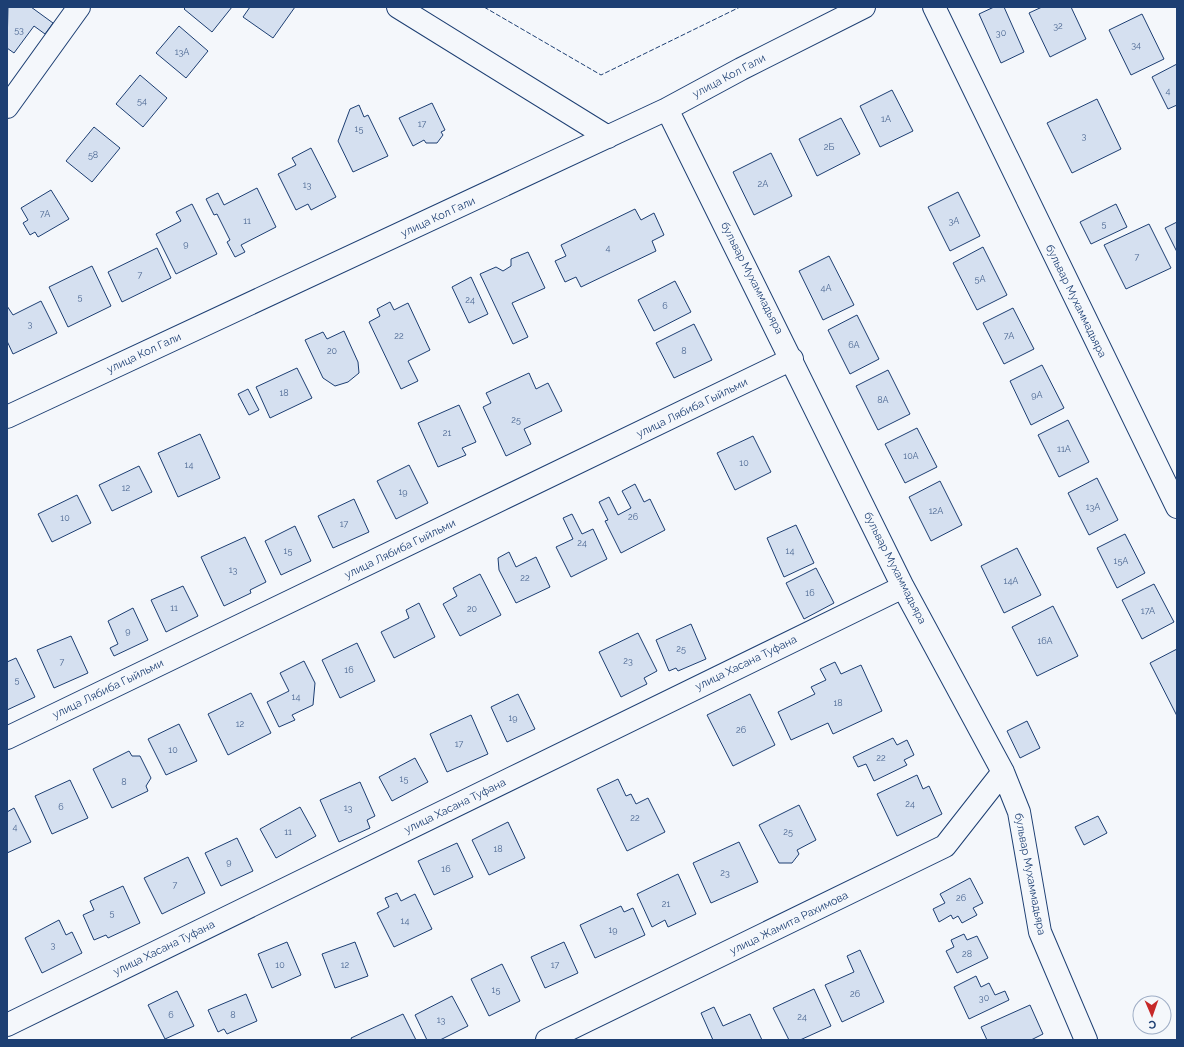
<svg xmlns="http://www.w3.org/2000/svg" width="1184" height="1047" viewBox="0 0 1184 1047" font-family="Raleway,sans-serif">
  <rect width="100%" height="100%" fill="#f4f7fb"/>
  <path fill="#d5e0f0" stroke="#1d3f73" d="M8,7H31L53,23L45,34L34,26L14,53L7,48Z
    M186,7H232L212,32L184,9Z
    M250,7H295L273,38L243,17Z
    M994,7H1004L1024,52L1001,63L979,14Z
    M1042,7H1071L1086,39L1050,57L1029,13Z
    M1142,14L1164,59L1131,75L1109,30Z
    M179,26L208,51L186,78L156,53Z
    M1177,64V105L1168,109L1152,77Z
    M140,75L167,98L143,127L116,104Z
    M892,90L913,131L880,147L860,106Z
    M1097,99L1121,149L1072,173L1047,123Z
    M432,103L445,130L441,132L443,135L437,143H426L424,140L413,146L399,118Z
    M359,105L364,117L368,115L388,156L353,172L338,141L350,109Z
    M841,118L860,154L817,176L799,139Z
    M94,127L120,148L92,182L66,161Z
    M311,148L336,197L311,210L308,204L296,210L278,174L296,165L292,158Z
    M771,153L792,196L754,215L733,172Z
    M257,188L276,227L241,245L245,252L235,257L227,242L230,240L217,214L214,215L206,199L218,193L224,205Z
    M51,190L69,219L38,237L35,232L30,235L23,223L28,220L21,208Z
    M958,192L980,236L950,251L928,207Z
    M192,204L217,254L176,274L156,234L181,221L176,212Z
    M1116,204L1127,227L1091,244L1080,222Z
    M635,209L641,220L654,213L664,235L652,241L656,251L581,287L576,277L565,282L555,261L566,256L561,245Z
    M1177,222V252L1165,228Z
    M1149,224L1171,268L1126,289L1104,245Z
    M983,247L1007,295L977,310L953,263Z
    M157,248L171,278L122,302L108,272Z
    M528,252L545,288L512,303L528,337L513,344L480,274L496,267L503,271L511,266V259Z
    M829,256L854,305L823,320L799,271Z
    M92,266L111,306L68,327L49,287Z
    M471,277L488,314L469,323L452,287Z
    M675,281L691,312L654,331L638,300Z
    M41,301L57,333L13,354L7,341V306L13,315Z
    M390,302L394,310L408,303L430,350L408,361L418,381L401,389L369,322L380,316L377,309Z
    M1013,308L1034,349L1004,364L983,323Z
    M857,315L879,359L850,374L828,330Z
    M694,324L712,360L674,378L656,343Z
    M344,331L358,362L359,373L348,382L335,386L323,378L305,340L323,332L327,339Z
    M1042,365L1064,408L1031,425L1010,381Z
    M297,368L312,398L270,418L256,387Z
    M888,370L910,414L878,430L856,386Z
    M529,373L536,389L548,383L562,411L524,429L531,444L506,456L483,407L491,403L486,393Z
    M248,389L259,410L249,415L238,394Z
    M459,405L476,442L462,448L466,455L438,467L418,423Z
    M1068,420L1089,462L1059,477L1038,435Z
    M917,428L937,467L905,483L885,444Z
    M200,434L220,478L178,497L158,453Z
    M753,436L771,472L735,490L717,453Z
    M409,465L428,503L396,519L377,481Z
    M139,466L152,492L112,511L99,485Z
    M1097,478L1118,520L1089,535L1068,493Z
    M940,481L962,525L931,541L909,497Z
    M635,484L644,502L650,499L665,530L621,553L605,521L608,520L599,502L609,497L618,515L631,508L622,491Z
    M77,495L91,523L52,542L38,514Z
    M354,499L369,532L333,548L318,516Z
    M572,514L582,534L593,529L607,559L571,577L556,547L573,539L563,518Z
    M796,525L814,563L784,577L767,538Z
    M295,526L311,561L281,575L265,541Z
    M1125,534L1145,573L1117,588L1097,548Z
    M245,537L266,582L250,590L251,593L224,606L201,557Z
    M1017,548L1041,595L1004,613L981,566Z
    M509,552L516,567L536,557L550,587L516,603L499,570L498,558Z
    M816,568L834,603L804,619L786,583Z
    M480,574L501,615L460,636L443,604L457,596L453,588Z
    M1154,584L1174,622L1142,639L1122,600Z
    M183,586L198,616L166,632L151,600Z
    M419,603L435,637L394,658L381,632L409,618L406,610Z
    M1053,606L1078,656L1037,676L1012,627Z
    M133,608L148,640L114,656L110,648L118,644L108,621Z
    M691,624L706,659L678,671L676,668L669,671L656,640Z
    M638,633L657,671L644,678L647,684L621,697L599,652Z
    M71,636L88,673L54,688L37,650Z
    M357,643L375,681L340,698L322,660Z
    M1177,649V716L1150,663Z
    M16,658L35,697L7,710V662Z
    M304,661L315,683L313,705L292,715L295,720L279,727L267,702L289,691L280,673Z
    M835,662L841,674L861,665L882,711L833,734L828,723L791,740L778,712L815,694L811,687L826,680L820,669Z
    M251,693L271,733L228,755L208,714Z
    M518,694L535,729L507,742L491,707Z
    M750,694L775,745L733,766L707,715Z
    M471,715L488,754L447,772L430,734Z
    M1027,721L1040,748L1020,758L1007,731Z
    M179,724L197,761L166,775L148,739Z
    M893,738L897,745L907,740L914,755L904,760L907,765L874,781L866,764L858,767L853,757Z
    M129,751L132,756H140L151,778L146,786L148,791L112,808L93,769Z
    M415,758L428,782L392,801L379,777Z
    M917,775L923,789L929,786L942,814L897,836L877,794Z
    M618,779L626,796L631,794L636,804L648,798L665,832L627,851L597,789Z
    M70,780L88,818L52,834L35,796Z
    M360,782L375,816L367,820L370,828L339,842L320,800Z
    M799,805L816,840L797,850L799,854L792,863H779L759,825Z
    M300,807L316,836L276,858L260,829Z
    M14,808L31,842L7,853V812Z
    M1098,816L1107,833L1084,845L1075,827Z
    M508,822L525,858L489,875L472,840Z
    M237,838L253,871L221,886L205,853Z
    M739,842L758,882L711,903L693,863Z
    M457,843L473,877L434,895L418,861Z
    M188,857L205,893L162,914L144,878Z
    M678,874L696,914L668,927L665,920L652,927L637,894Z
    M970,878L983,903L973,908L977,915L962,923L958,916L953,919L951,915L939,922L933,909L945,903L940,894Z
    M123,886L140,923L108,938L106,935L94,940L83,915L94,910L90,901Z
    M397,893L401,901L415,894L432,929L394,947L377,913L389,907L385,898Z
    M621,906L624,912L633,908L645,935L595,958L580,925Z
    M59,920L66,935L72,932L82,953L42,973L25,938Z
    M964,934L967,940L977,936L988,958L957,973L946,951L954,947L951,940Z
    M287,942L301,975L272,988L258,954Z
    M355,942L368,976L335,988L322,954Z
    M564,942L578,973L545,988L531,957Z
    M860,950L884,1002L842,1022L825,985L854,972L847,956Z
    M502,964L520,1001L489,1016L471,979Z
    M976,976L981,987L989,983L995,995L1005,991L1009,1000L969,1019L954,987Z
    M814,989L831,1026L800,1040H789L773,1008Z
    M177,991L194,1026L165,1039L148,1005Z
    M246,994L257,1021L227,1034L224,1029L218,1032L208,1010Z
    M452,996L468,1026L440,1040H427L415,1015Z
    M1030,1005L1043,1034L1031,1040H987L981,1027Z
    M714,1007L723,1026L750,1014L762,1040H713L701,1013Z
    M403,1014L416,1040H352L351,1038Z"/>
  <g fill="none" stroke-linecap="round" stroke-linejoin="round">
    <defs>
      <path id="minor" d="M398,7L608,137
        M934,7L1177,507
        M7,107L79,7
        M667,109L903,587L1003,772L1019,812L1040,932L1086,1040
        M7,417L667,109L741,69L864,7
        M7,738L792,359
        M7,1025L903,587
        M547,1040L945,846L1003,772"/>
    </defs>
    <use href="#minor" stroke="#1d3f73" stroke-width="24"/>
    <use href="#minor" stroke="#f4f7fb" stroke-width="22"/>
    <path stroke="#1d3f73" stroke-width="1" stroke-dasharray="5 2" stroke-linecap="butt" d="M484,7L601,75L740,7"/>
  </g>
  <g text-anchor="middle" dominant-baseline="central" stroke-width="3" stroke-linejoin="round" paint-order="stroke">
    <g font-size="9" fill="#4b6792">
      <text x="1058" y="26">32</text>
      <text x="19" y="30">53</text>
      <text x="1001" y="33">30</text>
      <text x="1136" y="45">34</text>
      <text x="182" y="52">13А</text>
      <text x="1168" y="91">4</text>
      <text x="142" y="101">54</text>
      <text x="886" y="119">1А</text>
      <text x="422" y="124">17</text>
      <text x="359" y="129">15</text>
      <text x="1084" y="136">3</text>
      <text x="829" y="147">2Б</text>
      <text x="93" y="155">58</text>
      <text x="763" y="184">2А</text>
      <text x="307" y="185">13</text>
      <text x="45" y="214">7А</text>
      <text x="247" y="221">11</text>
      <text x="954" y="221">3А</text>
      <text x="1104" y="224">5</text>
      <text x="186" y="244">9</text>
      <text x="608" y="248">4</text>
      <text x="1137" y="257">7</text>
      <text x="140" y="275">7</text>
      <text x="980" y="279">5А</text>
      <text x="826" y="288">4А</text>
      <text x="80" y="297">5</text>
      <text x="470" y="300">24</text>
      <text x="665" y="306">6</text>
      <text x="30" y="324">3</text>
      <text x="399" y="336">22</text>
      <text x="1009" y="336">7А</text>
      <text x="854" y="345">6А</text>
      <text x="332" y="351">20</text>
      <text x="684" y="351">8</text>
      <text x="284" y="393">18</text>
      <text x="1037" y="395">9А</text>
      <text x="883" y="400">8А</text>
      <text x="516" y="420">25</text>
      <text x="447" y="433">21</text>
      <text x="1064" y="449">11А</text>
      <text x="911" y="456">10А</text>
      <text x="744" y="463">10</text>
      <text x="189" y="465">14</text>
      <text x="126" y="488">12</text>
      <text x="403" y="492">19</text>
      <text x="1093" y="507">13А</text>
      <text x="936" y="511">12А</text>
      <text x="633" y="517">26</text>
      <text x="65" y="518">10</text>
      <text x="344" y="524">17</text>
      <text x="582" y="543">24</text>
      <text x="288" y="551">15</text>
      <text x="790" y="551">14</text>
      <text x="1121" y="561">15А</text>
      <text x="233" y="570">13</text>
      <text x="525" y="578">22</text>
      <text x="1011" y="581">14А</text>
      <text x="810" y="593">16</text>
      <text x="174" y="608">11</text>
      <text x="472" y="609">20</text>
      <text x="1148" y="611">17А</text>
      <text x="128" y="631">9</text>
      <text x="1045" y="641">16А</text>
      <text x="681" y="649">25</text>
      <text x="628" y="661">23</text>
      <text x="62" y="662">7</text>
      <text x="349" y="670">16</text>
      <text x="17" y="680">5</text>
      <text x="296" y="697">14</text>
      <text x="838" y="703">18</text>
      <text x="513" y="718">19</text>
      <text x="240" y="724">12</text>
      <text x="741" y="730">26</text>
      <text x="459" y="744">17</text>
      <text x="173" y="750">10</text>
      <text x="881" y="758">22</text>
      <text x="404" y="779">15</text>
      <text x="124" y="782">8</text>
      <text x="910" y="804">24</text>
      <text x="61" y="807">6</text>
      <text x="348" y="808">13</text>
      <text x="635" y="818">22</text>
      <text x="15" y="827">4</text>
      <text x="288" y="832">11</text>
      <text x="788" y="832">25</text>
      <text x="498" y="849">18</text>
      <text x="229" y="862">9</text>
      <text x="446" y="869">16</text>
      <text x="725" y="873">23</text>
      <text x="175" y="885">7</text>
      <text x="961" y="898">26</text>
      <text x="666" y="904">21</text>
      <text x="112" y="913">5</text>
      <text x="405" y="921">14</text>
      <text x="613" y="930">19</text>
      <text x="53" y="945">3</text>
      <text x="967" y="954">28</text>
      <text x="280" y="965">10</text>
      <text x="345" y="965">12</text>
      <text x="555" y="965">17</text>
      <text x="496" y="990">15</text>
      <text x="855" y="994">26</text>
      <text x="984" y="998">30</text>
      <text x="171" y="1015">6</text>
      <text x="233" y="1015">8</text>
      <text x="802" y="1017">24</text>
      <text x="441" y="1020">13</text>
    </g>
    <g font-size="11" fill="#1d3f73" stroke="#f4f7fb">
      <text transform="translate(729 76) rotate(-28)">улица Кол Гали</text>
      <text transform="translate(438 217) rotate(-25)">улица Кол Гали</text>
      <text transform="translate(752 278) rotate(63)">бульвар Мухаммадьяра</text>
      <text transform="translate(1076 301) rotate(64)">бульвар Мухаммадьяра</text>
      <text transform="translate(144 353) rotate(-25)">улица Кол Гали</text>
      <text transform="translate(692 408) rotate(-26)">улица Лябиба Гыйльми</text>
      <text transform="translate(400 549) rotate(-26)">улица Лябиба Гыйльми</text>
      <text transform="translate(895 568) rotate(63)">бульвар Мухаммадьяра</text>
      <text transform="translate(746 663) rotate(-26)">улица Хасана Туфана</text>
      <text transform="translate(108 689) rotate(-26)">улица Лябиба Гыйльми</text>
      <text transform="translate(455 806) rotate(-26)">улица Хасана Туфана</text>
      <text transform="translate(1030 874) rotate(79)">бульвар Мухаммадьяра</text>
      <text transform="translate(789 923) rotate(-26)">улица Жамита Рахимова</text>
      <text transform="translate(164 948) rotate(-26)">улица Хасана Туфана</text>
    </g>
  </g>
  <rect width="1184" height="1047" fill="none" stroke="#1d3f73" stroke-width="16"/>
  <g transform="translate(1152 1015) rotate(178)"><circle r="19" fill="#f4f7fb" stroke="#9eadc5"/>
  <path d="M0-3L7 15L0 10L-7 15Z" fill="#c62828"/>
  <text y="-6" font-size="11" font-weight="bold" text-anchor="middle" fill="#1d3f73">С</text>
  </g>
</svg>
